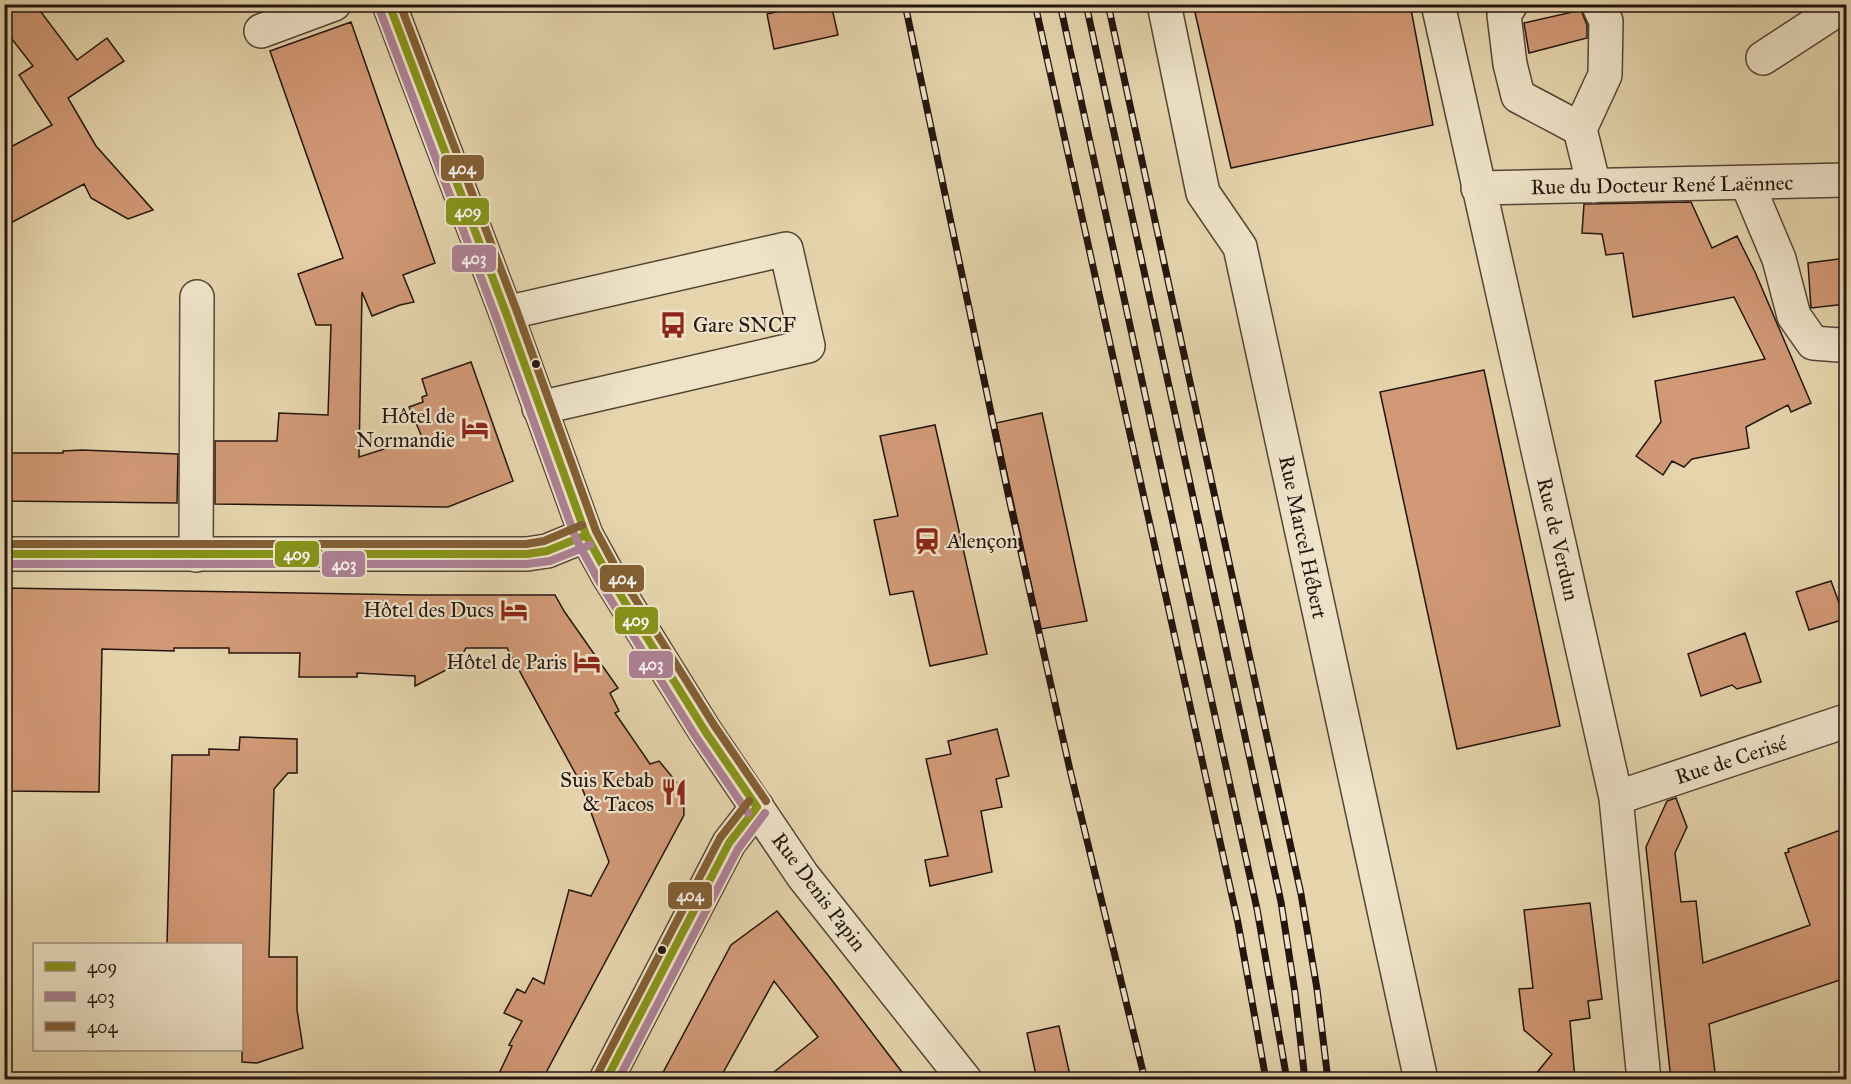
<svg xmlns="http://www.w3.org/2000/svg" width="1851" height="1084" viewBox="0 0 1851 1084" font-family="'IM FELL Great Primer',serif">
  <rect width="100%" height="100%" fill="#e5d4ac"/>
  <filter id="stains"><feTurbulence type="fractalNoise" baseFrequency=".00333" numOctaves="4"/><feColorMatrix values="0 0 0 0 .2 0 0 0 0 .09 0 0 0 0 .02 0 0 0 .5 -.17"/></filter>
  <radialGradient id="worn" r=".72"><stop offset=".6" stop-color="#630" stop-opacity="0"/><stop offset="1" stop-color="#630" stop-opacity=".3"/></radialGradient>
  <path fill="#d19976" stroke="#23150f" stroke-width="1.5" d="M4,4H35L77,60L107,38L124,61L68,98L96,146L153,210L128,219L91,198L84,184L5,226V150L52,125L19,75L33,66L4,29Z
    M812,4H831L838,35L774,49L767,14Z
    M1193,4H1410L1433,125L1231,168Z
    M1581,10L1587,25V38L1529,53L1524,23Z
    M351,22L435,263L403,275L414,302L400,305L372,316L362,292L359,457L422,437L409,407L423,402L422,397L427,395L422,379L471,362L513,481L448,507L215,504V441H277L279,413L328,415L331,325H316L298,274L343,258L270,51Z
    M1691,202L1712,248L1737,236L1755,272L1811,403L1791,412L1788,405L1746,427L1749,448L1692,459L1684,467L1672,461L1663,475L1636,456L1661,422L1655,381L1765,359L1734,297L1633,317L1623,253L1606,255L1602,234L1582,233L1584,204Z
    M1846,258V304L1811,308L1808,263Z
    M1484,370L1560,726L1457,749L1380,392Z
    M1042,413L1087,621L1041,629L996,423Z
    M935,425L987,654L930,666L913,591L890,595L874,520L898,516L880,436Z
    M82,450L178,454L177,503L4,501V453H63V451Z
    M1831,581L1845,619L1809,630L1796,592Z
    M4,588L416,595H555L564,611L618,688L610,693L619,711L615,713L650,764L659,761L683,790L684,815L542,1080H496L512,1046L509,1045L522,1021L504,1013L517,989L525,993L533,978L544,984L569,890L591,896L609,862L580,782L507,648H466L456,665L415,686V676L357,673V677H299L300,653H229V648H174V651L102,649L99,792L8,791L9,635H4Z
    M1745,633L1761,682L1737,689L1732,685L1701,696L1688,654Z
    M997,729L1009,776L996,779L1002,807L981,811L992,872L930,886L925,860L948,856L926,759L951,754L948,741Z
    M240,737L297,739V773H288L274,789L269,957H297V1010L303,1048L257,1063L242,1062V945H167L172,755H209V749L239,750Z
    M1676,798L1687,827L1675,853L1681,902L1696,901L1703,963L1810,925L1785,853L1789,852L1788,849L1846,828V978L1709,1024L1716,1080H1671L1646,847L1667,801Z
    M1590,903L1602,999L1588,1001L1590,1018L1570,1021L1575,1080H1531L1552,1054L1524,1030L1519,989L1533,988L1524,910Z
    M777,911L831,979L908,1080H764L818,1037L774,981L719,1080H659L731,945Z
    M1059,1026L1071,1080H1037L1027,1033Z"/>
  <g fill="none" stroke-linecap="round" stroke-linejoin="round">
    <defs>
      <path id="minor" d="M389,4L506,313L586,535L608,575L705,731L803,876L965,1080
        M1164,4L1203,193L1240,247L1421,1080
        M1438,4L1616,798L1644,1080
        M1511,4L1504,15L1510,64L1518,96L1580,129
        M261,31L334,4
        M1763,58L1846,4
        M1747,183L1779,259L1794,316L1813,343L1839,345L1846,343
        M1594,186L1580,129L1605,75L1606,21L1598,4
        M1478,188L1846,180
        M506,313L786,249L808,346L539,408
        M4,554H527L547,551L586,535
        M196,555L197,297
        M1616,798L1846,721
        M606,1080L729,843L757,807"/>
    </defs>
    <use href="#minor" stroke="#544536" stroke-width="36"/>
    <use href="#minor" stroke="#eee3c9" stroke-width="33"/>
    <defs>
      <path id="rail" d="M905,4L1010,503L1070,770L1145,1080
        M1035,4L1238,923L1266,1080
        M1060,4L1257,909L1287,1080
        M1086,4L1281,902L1295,993L1305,1080
        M1108,4L1301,894L1317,989L1328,1080"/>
    </defs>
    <use href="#rail" stroke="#23150f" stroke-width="7"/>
    <use href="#rail" stroke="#eee3c9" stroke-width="4.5" stroke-dasharray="14" stroke-linecap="butt"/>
    <defs>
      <path id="bus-1" d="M389,4L506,313L586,535L608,575L705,731L757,807
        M4,554H527L547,551L586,535
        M606,1080L729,843L757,807"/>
      <path id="bus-2" d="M379,8L496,317L576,539L599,581L696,737L748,813
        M4,564H527L550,561L590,545
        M618,1080L738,849L765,813"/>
      <path id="bus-3" d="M400,4L516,309L596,531L617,570L714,725L766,801
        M4,544H526L544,541L582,525
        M597,1075L720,838L749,801"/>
    </defs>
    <use href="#bus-1" stroke="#eee3c9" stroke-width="12"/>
    <use href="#bus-2" stroke="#eee3c9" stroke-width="12"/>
    <use href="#bus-3" stroke="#eee3c9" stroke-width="12"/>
    <use href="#bus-1" stroke="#869419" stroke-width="8"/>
    <use href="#bus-2" stroke="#ad8196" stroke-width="8"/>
    <use href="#bus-3" stroke="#845f34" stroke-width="8"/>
  </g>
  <defs>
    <symbol id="bus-bare" viewBox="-9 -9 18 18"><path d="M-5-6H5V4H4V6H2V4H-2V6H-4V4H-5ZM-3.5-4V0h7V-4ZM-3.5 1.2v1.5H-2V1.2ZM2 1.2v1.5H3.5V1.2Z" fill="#8f2418" stroke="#eee3c9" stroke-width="2.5" paint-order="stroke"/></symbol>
    <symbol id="hotel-bare" viewBox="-9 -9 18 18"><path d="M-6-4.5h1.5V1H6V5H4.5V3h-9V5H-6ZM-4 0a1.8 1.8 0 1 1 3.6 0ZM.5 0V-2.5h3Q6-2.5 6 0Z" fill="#8f2418" stroke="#eee3c9" stroke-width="2.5" paint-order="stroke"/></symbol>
    <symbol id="station-bare" viewBox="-9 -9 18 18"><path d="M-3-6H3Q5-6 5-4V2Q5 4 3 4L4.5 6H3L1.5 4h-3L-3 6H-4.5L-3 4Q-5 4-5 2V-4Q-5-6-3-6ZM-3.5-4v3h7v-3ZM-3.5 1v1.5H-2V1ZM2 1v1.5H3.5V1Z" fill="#8f2418" stroke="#eee3c9" stroke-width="2.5" paint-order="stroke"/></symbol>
    <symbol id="restaurant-bare" viewBox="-9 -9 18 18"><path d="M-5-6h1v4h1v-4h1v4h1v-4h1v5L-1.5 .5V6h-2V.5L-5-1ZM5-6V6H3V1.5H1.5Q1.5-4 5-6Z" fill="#8f2418" stroke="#eee3c9" stroke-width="2.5" paint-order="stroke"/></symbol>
  </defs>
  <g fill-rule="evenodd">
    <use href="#bus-bare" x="654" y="306" width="38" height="38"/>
    <use href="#hotel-bare" x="456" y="409" width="38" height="38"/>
    <use href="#station-bare" x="908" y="522" width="38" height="38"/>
    <use href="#hotel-bare" x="495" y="591" width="38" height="38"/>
    <use href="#hotel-bare" x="568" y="643" width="38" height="38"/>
    <use href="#restaurant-bare" x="655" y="773" width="38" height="38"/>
  </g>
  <g fill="#23150f" stroke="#eee3c9" stroke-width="2">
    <circle cx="536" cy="364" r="5"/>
    <circle cx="662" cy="950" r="5"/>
  </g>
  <g text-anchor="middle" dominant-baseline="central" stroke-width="4.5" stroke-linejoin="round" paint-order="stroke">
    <g font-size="21" fill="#23150f" stroke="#eee3c9">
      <text transform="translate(1662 185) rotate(-1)">Rue du Docteur René Laënnec</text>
      <text transform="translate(1303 537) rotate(78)">Rue Marcel Hébert</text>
      <text transform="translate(1558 539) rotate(77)">Rue de Verdun</text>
      <text transform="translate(1731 760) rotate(-18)">Rue de Cerisé</text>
      <text transform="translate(819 892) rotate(53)">Rue Denis Papin</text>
    </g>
    <g font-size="21" fill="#23150f" stroke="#eee3c9" text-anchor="end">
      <text x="693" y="325" text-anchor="start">Gare SNCF</text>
      <text x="455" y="416">Hôtel de<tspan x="455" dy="24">Normandie</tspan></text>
      <text x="947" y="541" text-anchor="start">Alençon</text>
      <text x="494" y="610">Hôtel des Ducs</text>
      <text x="567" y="662">Hôtel de Paris</text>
      <text x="654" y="780">Suis Kebab<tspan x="654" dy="24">&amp; Tacos</tspan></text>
    </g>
  </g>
  <g stroke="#eee3c9" stroke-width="2">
    <rect x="440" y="154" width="45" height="28" rx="6" fill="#845f34"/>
    <rect x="445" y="197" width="45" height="29" rx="6" fill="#869419"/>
    <rect x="451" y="244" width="46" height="29" rx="6" fill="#ad8196"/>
    <rect x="274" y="540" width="46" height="28" rx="6" fill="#869419"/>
    <rect x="321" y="550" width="45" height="28" rx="6" fill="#ad8196"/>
    <rect x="599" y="564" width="46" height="29" rx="6" fill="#845f34"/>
    <rect x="614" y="606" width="45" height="29" rx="6" fill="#869419"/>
    <rect x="628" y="650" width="46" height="29" rx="6" fill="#ad8196"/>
    <rect x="667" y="881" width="46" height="29" rx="6" fill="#845f34"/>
  </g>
  <g font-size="16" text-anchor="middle" font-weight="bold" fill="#fff">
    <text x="462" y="174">404</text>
    <text x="468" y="217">409</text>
    <text x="474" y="264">403</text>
    <text x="297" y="560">409</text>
    <text x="344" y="570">403</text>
    <text x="622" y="584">404</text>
    <text x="636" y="626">409</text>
    <text x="651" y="670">403</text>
    <text x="690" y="901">404</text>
  </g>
  <rect width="1851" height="1084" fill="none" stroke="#e5d4ac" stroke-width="24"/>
  <rect x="6" y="6" width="1839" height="1072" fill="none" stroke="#23150f" stroke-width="3"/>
  <rect x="12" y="12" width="1827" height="1060" fill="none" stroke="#23150f" stroke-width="1.5"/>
  <rect x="33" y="943" width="210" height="108" fill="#eee3c9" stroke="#9d917f" stroke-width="1.5"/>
  <rect x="45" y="962" width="30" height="9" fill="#869419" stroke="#9d917f" stroke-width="1.5"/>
  <text x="87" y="973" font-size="18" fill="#23150f">409</text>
  <rect x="45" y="992" width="30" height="9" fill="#ad8196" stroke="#9d917f" stroke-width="1.5"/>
  <text x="87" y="1003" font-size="18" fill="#23150f">403</text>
  <rect x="45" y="1022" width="30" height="9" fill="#845f34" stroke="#9d917f" stroke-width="1.5"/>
  <text x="87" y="1033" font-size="18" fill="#23150f">404</text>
  <rect width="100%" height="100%" filter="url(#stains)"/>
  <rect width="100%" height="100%" fill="url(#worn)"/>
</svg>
